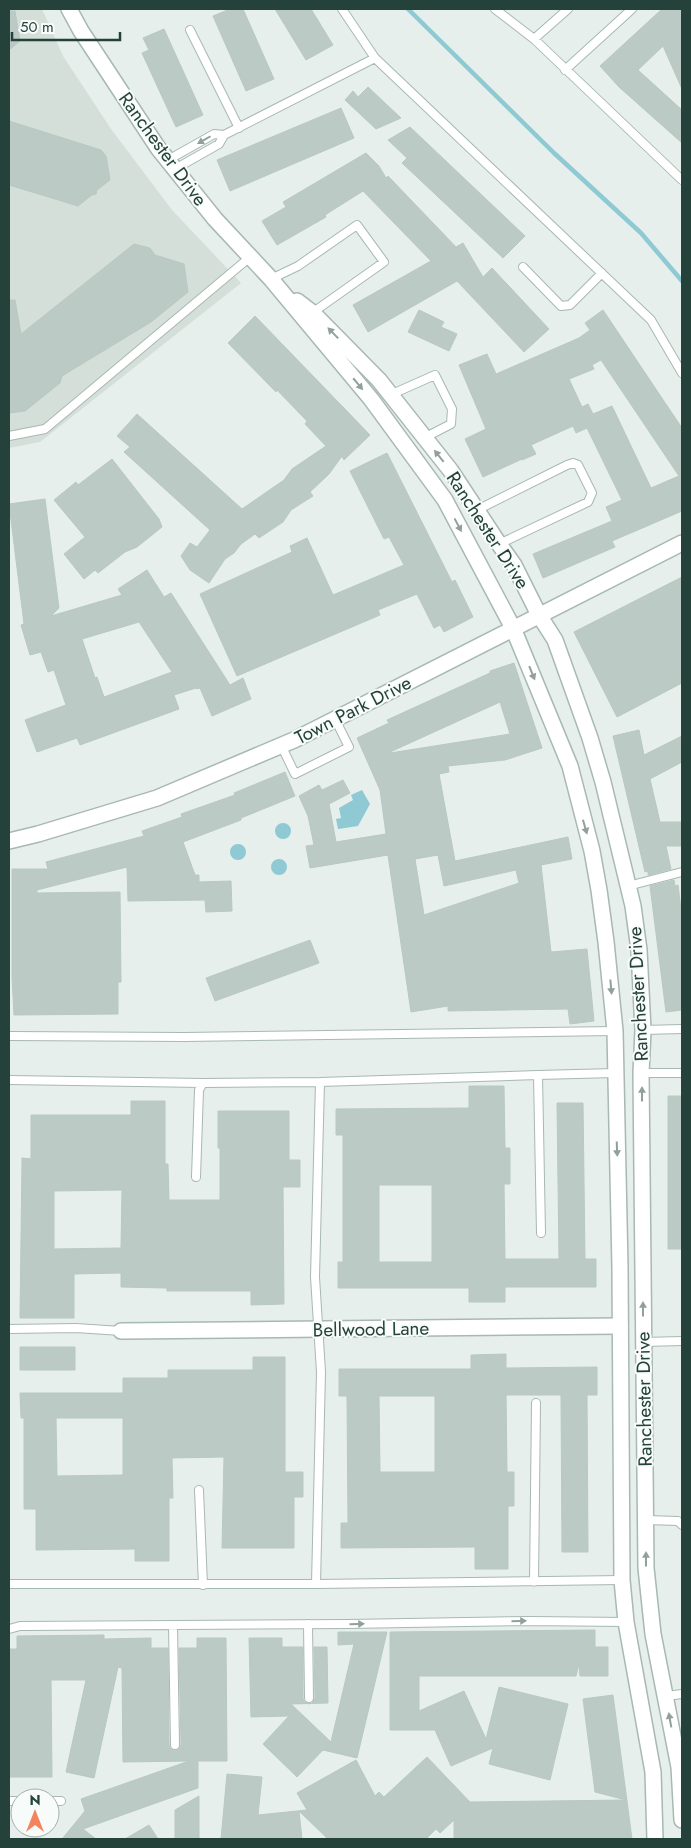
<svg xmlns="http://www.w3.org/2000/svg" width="691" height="1848" viewBox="0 0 691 1848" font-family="Jost,sans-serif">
  <rect width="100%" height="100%" fill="#e6efeb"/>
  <path fill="#d4dfda" d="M9,9H42L63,56L111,129L172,210L241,283L40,442L9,448Z"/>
  <path fill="#8ec9d4" d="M362,790L370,804L358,826L338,829L336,819L341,818L339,808L353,800L351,795Z
    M275 831a8 8 0 1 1 16 0a8 8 0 1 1-16 0Z
    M230 852a8 8 0 1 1 16 0a8 8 0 1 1-16 0Z
    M271 867a8 8 0 1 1 16 0a8 8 0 1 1-16 0Z"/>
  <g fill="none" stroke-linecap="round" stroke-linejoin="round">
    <path stroke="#8ec9d4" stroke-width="4.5" d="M408,9L554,153L641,233L682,281"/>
  </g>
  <path fill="#bbcac4" stroke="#b8c9c2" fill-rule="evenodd" d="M230,9H243L274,79L246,91L213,16Z
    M275,9H311L333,45L306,60Z
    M662,9H682V89L663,46L638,70L682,110V143L619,87L600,66Z
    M9,11H15L20,41L9,50Z
    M164,29L203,115L176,127L142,53L149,50L143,38Z
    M368,87L401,118L376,129L345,100L353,91L358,97Z
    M341,108L354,138L230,191L217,160Z
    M9,121L101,150L106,156L110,180L97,190L96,194L92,195L78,206L9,185Z
    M410,127L525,236L503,258L402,163L407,158L388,140Z
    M366,153L379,166L386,178L388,176L456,247L463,243L483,277L492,268L549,329L524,352L457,281L368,332L353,305L431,261L363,191L325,215L326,217L277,245L262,221L286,207L283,202Z
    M134,244L150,248L155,255L184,264L188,292L151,322L62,376L60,383L25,411L9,413V300H15L21,334Z
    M419,310L444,322L441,327L457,334L449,351L408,332Z
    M603,310L682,428V511L612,541L615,547L543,578L533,554L612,521L606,507L622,500L587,428L576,433L573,426L531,445L536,454L522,460V459L483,477L465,439L486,429L459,365L487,354L496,374L579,338L590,330L585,323ZM601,360L679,476L651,488L612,406L593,414L588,404L582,407L569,379L594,369L592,365Z
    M255,316L370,435L344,460L342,456L329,474L310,492L313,496L291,510L283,522L259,538L255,534L241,544L234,553L225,559L209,583L190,570L181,556L190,543L197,547L210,530L124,452L130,447L117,436L137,414L242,509L284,480L292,469L326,446L305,424L307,421L277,390L276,392L228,343Z
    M387,453L452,582L455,580L473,617L444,632L440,625L434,628L417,594L378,610L380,615L237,676L200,594L292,552L290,546L307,538L333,595L404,565L389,537L384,539L350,471Z
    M112,459L159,519L162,527L137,547L125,552L98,573L95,570L84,579L64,554L85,537L54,500L76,482L78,485Z
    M45,499L59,608L51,616L122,595L118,589L147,570L164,597L171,593L230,685L243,678L251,699L212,716L200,688L197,689L196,688L174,695L179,709L80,745L77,738L37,752L25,720L66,705L54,670L48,672L41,652L30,655L21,625L24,624L9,504ZM139,622L172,672L104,697L97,677L95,678L82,639Z
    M682,577V683L617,717L574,632Z
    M514,663L542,748L505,760L448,766L449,772L439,774L455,861L568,837L572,859L541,865L551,952L587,949L594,1021L570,1024L568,1009L448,1011V1006L411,1012L388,855L310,868L306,846L314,845L308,816L299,796L319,785L322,790L343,780L350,793L329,804L336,842L386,834L380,790L357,738L389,723L387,720L490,673V671ZM500,702L510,734L390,753V752ZM438,855L444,886L516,870L519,883L424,915L415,859Z
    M639,730L644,755L682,736V762L650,779L660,822H682V846H666L671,869L648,875V871L645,872L613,736Z
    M285,772L295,796L241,818V820L183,842L195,875H199V882L231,881L232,911L206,912L205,900L128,901L127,867L37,890V893L120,892L121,982H118V1014L14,1015L12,977V869H48L46,862L144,836L142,831L182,817L181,814L235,795L234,793Z
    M674,880L675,886L678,885L682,917V1010L666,1012L650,886Z
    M310,940L319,963L215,1001L206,978Z
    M469,1086H504L505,1148H510V1184H504L505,1259H559L557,1103H583L585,1259H596V1287H505V1302H469V1288H338V1262H343V1135H336V1109L469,1108ZM379,1185H432V1262H379Z
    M668,1096H682V1249H668Z
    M131,1101H165V1164H168L169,1200H220V1148H218V1111H289V1160H300V1187H283L284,1304L251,1305V1291H167V1288L121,1287V1273L74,1274V1318H20L22,1158L31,1159V1115H131ZM122,1190L121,1248L54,1249V1191Z
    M20,1347H75V1370H20Z
    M506,1354V1368L597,1367V1395H587L588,1552H562L561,1395H506L507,1472H514V1506H508V1569H475V1547L341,1548V1523H348L347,1396H339V1369H471V1355ZM379,1396H435V1472H380Z
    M253,1357H285V1472H303V1497H294V1548H222L224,1457L172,1458L173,1498H169V1561H135V1549L36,1550V1509H24V1418H21L20,1393H123V1378H168V1370H253ZM56,1418H123V1475L57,1476Z
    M595,1630V1647H608V1676H580L579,1664L576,1676H419V1711L464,1691L486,1739L499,1687L568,1704L550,1780L489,1764L493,1748L451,1766L435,1730H390V1632Z
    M338,1632H387L357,1758L323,1750L297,1777L263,1744L289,1716L251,1717L249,1638H282V1647H303V1698L304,1701L309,1704L312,1703L315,1698L314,1647H327L328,1703L291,1704L331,1742L354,1644L338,1645Z
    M104,1635V1639L151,1638V1648H168L169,1745L170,1748L175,1751L178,1750L181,1745L179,1648H197V1638H226L227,1761H198V1788L83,1829L96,1839H62L85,1811L81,1799L189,1761L123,1762L122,1668L118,1667L94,1778L66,1772L86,1680H51L52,1777H9V1649H17V1636Z
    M613,1695L632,1839H454V1820L440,1833L436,1829L426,1839H328L299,1811L302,1839H221L227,1774L262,1777L258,1815L307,1810L297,1793L356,1760L375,1796L379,1792L384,1797L427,1757L470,1802L626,1800L595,1792L583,1699Z
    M199,1796V1839H175V1810Z
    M149,1825L158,1839H125Z"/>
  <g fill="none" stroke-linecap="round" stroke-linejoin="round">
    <defs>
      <path id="service" d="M342,9L375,58L651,320L682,373
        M495,9L534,39L682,180
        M190,30L239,128
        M534,39L568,9
        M565,70L632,9
        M224,135L375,58
        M168,160L214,134L224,135L219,144L175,169
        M523,267L561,306L570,305L602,273
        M271,279L298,266L357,225L384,262L312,313
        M390,395L435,375L452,409L451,424L424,438
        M9,436L45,429L249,258
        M477,510L567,465L573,463L578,465L592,493L588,502L499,544
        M281,745L295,774L349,747L335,719
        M628,886L682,872
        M643,1030L682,1029
        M9,1036L184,1037L615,1031
        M641,1073H682
        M9,1080L203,1083
        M196,1177L199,1090L203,1083L320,1082
        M541,1233L538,1075L615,1073
        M9,1329L76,1328L121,1331
        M644,1342L682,1341
        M199,1490L203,1585
        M646,1520L678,1521L682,1525
        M534,1582L536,1403
        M9,1584H316L622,1580
        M316,1584L321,1372L315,1277L320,1082L538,1075
        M308,1624L309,1698
        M173,1625L175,1745
        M9,1629L20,1626L348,1624L529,1621L626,1622
        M666,1696L682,1694
        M9,1801H20
        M50,1801H61"/>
      <path id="minor" d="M121,1331L620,1326"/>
      <path id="tertiary" d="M69,9L81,31L158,148L215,219L271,279L371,399L445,500L513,628L570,766L592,851L599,890L606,942L615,1031L620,1268L622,1580L626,1622L653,1772L655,1839
        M297,301L314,314L379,380L451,471L499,544L514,565L539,615L555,640L590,738L603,782L633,906L639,950L643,1030L641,1073L646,1568L653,1634L679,1767L682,1820
        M9,841L38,834L157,798L294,740L682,543"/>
    </defs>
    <use href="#service" stroke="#a8b8b2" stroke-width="10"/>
    <use href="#minor" stroke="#a8b8b2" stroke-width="18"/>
    <use href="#tertiary" stroke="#a8b8b2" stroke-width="18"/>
    <use href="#service" stroke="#fff" stroke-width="8"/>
    <use href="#minor" stroke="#fff" stroke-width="15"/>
    <use href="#tertiary" stroke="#fff" stroke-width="15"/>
  </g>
  <defs><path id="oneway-solid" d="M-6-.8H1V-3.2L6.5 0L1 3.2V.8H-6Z" transform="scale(1.25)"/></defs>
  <g fill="#92a09c">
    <use href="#oneway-solid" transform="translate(204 140) rotate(150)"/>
    <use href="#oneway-solid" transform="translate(333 333) rotate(-134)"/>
    <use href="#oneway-solid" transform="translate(358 384) rotate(50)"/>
    <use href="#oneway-solid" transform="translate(439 456) rotate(-129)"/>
    <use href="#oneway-solid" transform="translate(458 525) rotate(62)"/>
    <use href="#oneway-solid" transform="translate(532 673) rotate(68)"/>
    <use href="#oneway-solid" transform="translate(585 827) rotate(74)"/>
    <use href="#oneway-solid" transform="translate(611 987) rotate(85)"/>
    <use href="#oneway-solid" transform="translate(642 1094) rotate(-90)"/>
    <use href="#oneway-solid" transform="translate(617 1149) rotate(88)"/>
    <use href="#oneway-solid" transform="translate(643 1309) rotate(-90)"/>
    <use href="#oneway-solid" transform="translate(646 1559) rotate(-90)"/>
    <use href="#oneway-solid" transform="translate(519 1621) rotate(-1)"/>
    <use href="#oneway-solid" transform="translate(357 1624) rotate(-1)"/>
    <use href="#oneway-solid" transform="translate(670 1720) rotate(-100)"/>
  </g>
  <g text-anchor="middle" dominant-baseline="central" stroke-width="4" stroke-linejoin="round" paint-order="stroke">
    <g font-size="19" fill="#24423a" stroke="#f7fbf9">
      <text transform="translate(163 149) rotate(54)">Ranchester Drive</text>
      <text transform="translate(488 530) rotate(57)">Ranchester Drive</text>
      <text transform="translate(353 710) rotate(-27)">Town Park Drive</text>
      <text transform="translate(638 994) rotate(-93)">Ranchester Drive</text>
      <text transform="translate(371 1329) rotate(-1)">Bellwood Lane</text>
      <text transform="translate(644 1399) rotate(-91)">Ranchester Drive</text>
    </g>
  </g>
  <rect width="691" height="1848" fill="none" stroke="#24423a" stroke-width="20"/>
  <g transform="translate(35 1813)"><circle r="24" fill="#f7fbf9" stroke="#a3b1ad"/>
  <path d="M0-4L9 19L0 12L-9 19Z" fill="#f4845f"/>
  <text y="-8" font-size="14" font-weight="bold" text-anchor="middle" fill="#24423a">N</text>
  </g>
  <path d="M12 32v8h108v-8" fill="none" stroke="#24423a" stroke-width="2.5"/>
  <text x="20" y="32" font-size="15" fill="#24423a" stroke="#f7fbf9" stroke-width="4" paint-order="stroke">50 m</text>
</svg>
